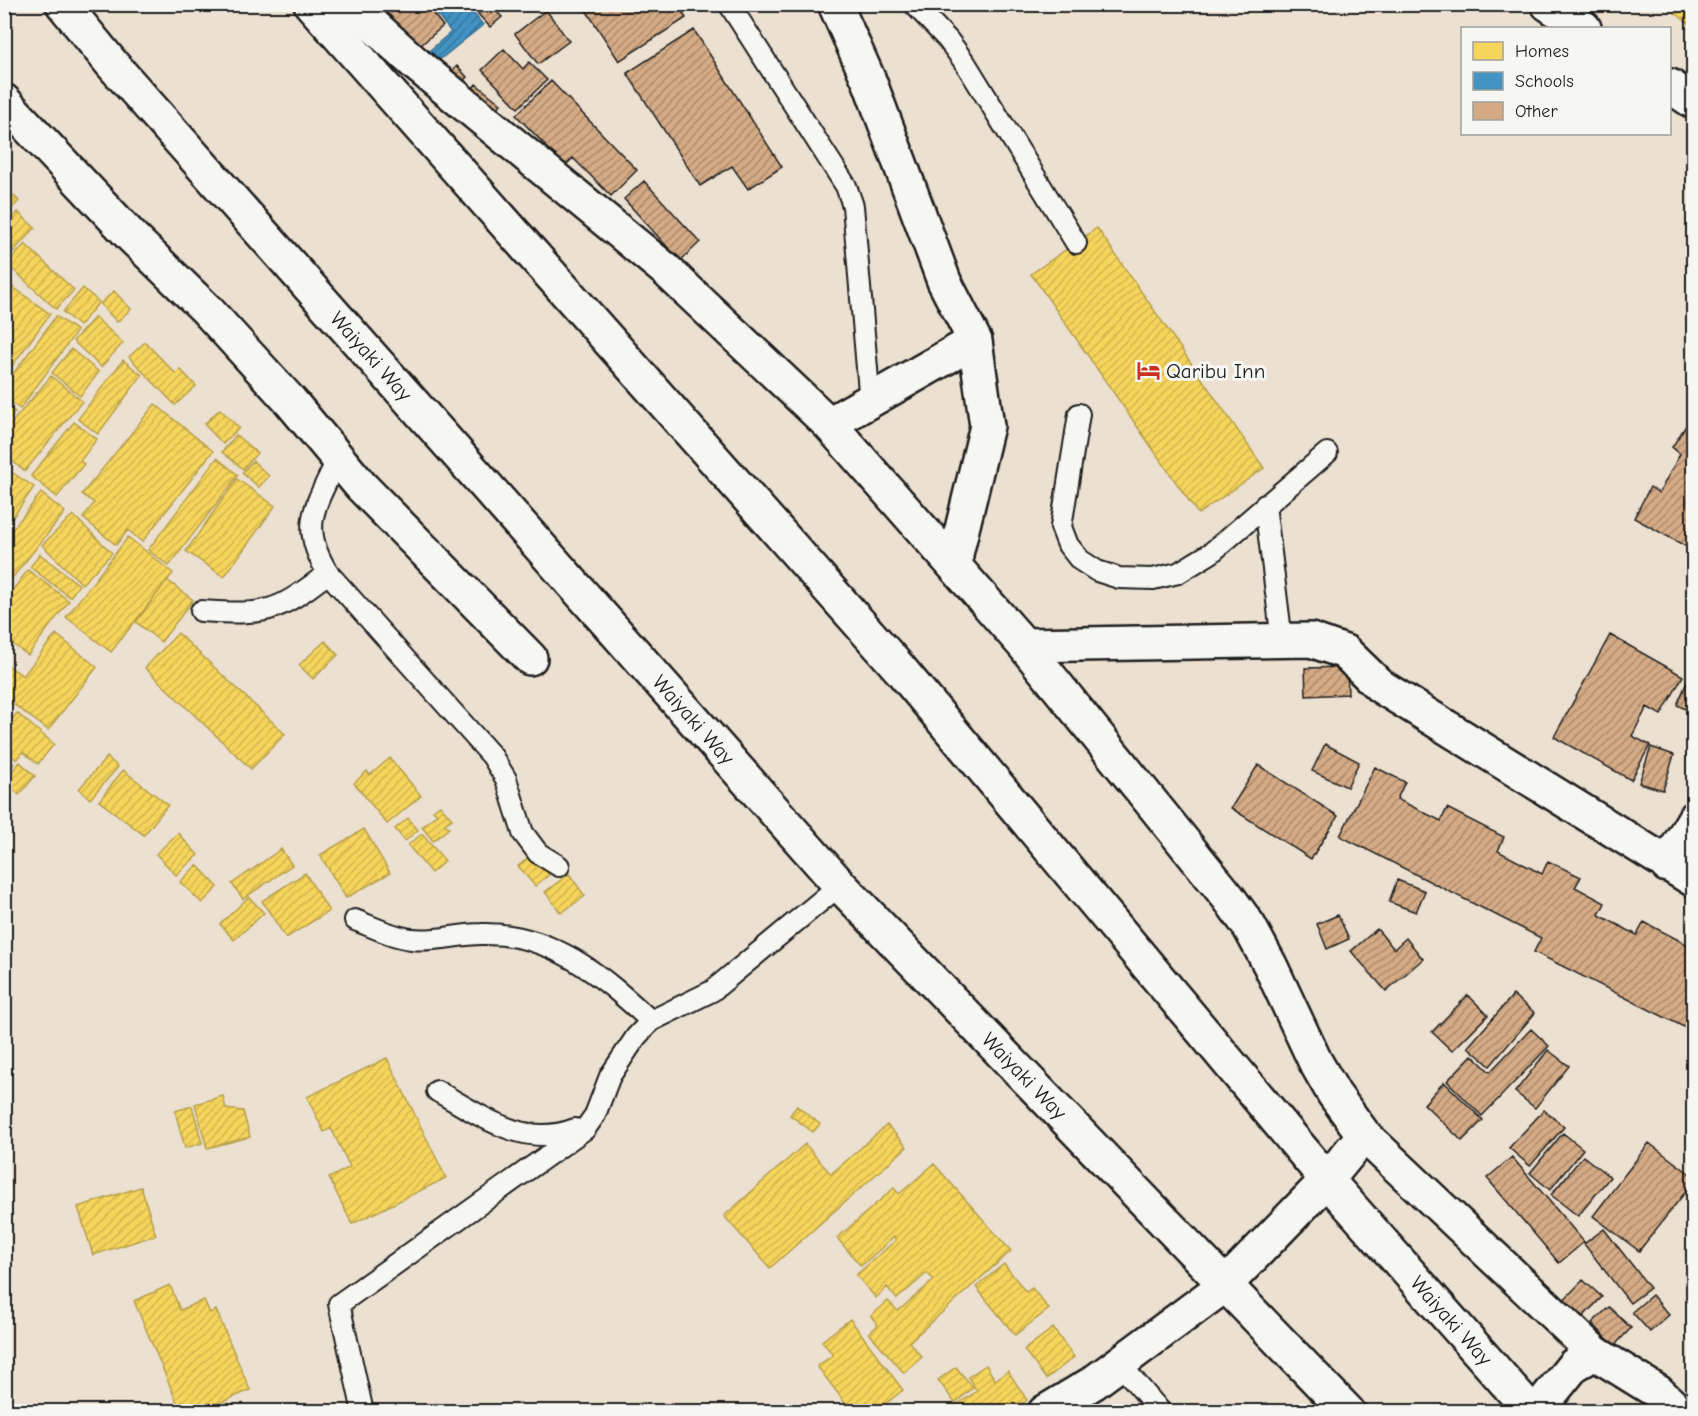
<svg xmlns="http://www.w3.org/2000/svg" width="1698" height="1416" viewBox="0 0 1698 1416" font-family="'Comic Neue',sans-serif">
  <defs>
    <pattern id="homes-hatch" width="6" height="6" patternUnits="userSpaceOnUse" patternTransform="scale(1.5)"><rect width="6" height="6" fill="#f6d55c"/><path d="M-1 1l2-2M0 6l6-6M5 7l2-2" fill="none" stroke="#d2b64f"/></pattern>
    <pattern id="schools-hatch" width="6" height="6" patternUnits="userSpaceOnUse" patternTransform="scale(1.5)"><rect width="6" height="6" fill="#4393c3"/><path d="M-1 1l2-2M0 6l6-6M5 7l2-2" fill="none" stroke="#37779e"/></pattern>
    <pattern id="building-hatch" width="6" height="6" patternUnits="userSpaceOnUse" patternTransform="scale(1.5)"><rect width="6" height="6" fill="#d4ab85"/><path d="M-1 1l2-2M0 6l6-6M5 7l2-2" fill="none" stroke="#ab8a6c"/></pattern>
  </defs>
  <rect width="100%" height="100%" fill="#ece0d1"/>
  <filter id="ink" filterUnits="userSpaceOnUse"><feTurbulence type="fractalNoise" baseFrequency=".0167" numOctaves="2"/><feDisplacementMap in="SourceGraphic" scale="12" xChannelSelector="R" yChannelSelector="G"/><feConvolveMatrix kernelMatrix="1 2 1 2 8 2 1 2 1" color-interpolation-filters="sRGB"/></filter>
  <g filter="url(#ink)">
    <path fill="url(#homes-hatch)" stroke="#b59e49" stroke-width="1.5" d="M1663,4H1694V27Z
      M4,186L19,201L4,216Z
      M18,212L35,228L9,256L4,252V226Z
      M1097,228L1264,468L1198,514L1031,274Z
      M25,244L74,290L56,309L7,264Z
      M6,282L50,314L4,377V284Z
      M83,288L99,302L79,326L63,312Z
      M114,291L131,309L117,322L100,304Z
      M56,316L77,331L20,409L4,397V386Z
      M95,317L123,343L101,367L73,341Z
      M145,342L176,374L180,369L196,386L175,405L129,357Z
      M71,349L99,372L80,396L52,373Z
      M123,360L142,375L98,434L78,419Z
      M51,376L82,401L25,471L4,455V432Z
      M155,404L213,451L142,542L128,530L116,545L83,518L94,503L82,494Z
      M4,405L15,412L4,427Z
      M220,409L239,428L223,444L204,424Z
      M74,422L97,439L80,461L84,464L57,497L31,476Z
      M236,435L257,453L243,469L222,452Z
      M217,458L238,475L169,566L148,550Z
      M253,461L269,476L259,487L242,473Z
      M13,473L34,487L4,530V476L8,479Z
      M237,479L275,506L224,577L186,551Z
      M41,493L65,512L4,588V540Z
      M73,515L112,553L82,584L42,545Z
      M128,537L173,573L111,652L66,617Z
      M40,554L79,585L70,597L30,567Z
      M28,570L69,601L28,655L4,638V601Z
      M167,580L193,600L161,642L136,622Z
      M178,633L285,734L251,769L145,668Z
      M56,634L97,667L48,730L4,697V672L9,666L23,676Z
      M325,641L338,655L313,679L299,665Z
      M17,713L54,744L38,764L23,752L17,760L4,750V729Z
      M4,755L14,764L4,774Z
      M107,757L118,767L90,799L79,789Z
      M390,758L421,796L387,824L354,783L367,771L370,775Z
      M20,762L35,776L19,795L4,780Z
      M123,770L168,805L144,835L99,801Z
      M440,805L452,819L445,824L449,828L433,841L422,827L437,814L433,810Z
      M408,818L418,830L405,841L395,829Z
      M364,829L390,873L346,898L320,855Z
      M178,833L198,855L176,875L156,854Z
      M422,834L445,861L431,873L408,845Z
      M281,849L292,865L243,899L232,884Z
      M533,854L550,874L535,886L518,866Z
      M197,865L218,887L202,903L180,882Z
      M305,873L329,911L286,938L262,901Z
      M569,874L585,896L561,913L545,892Z
      M249,897L264,913L234,940L220,924Z
      M387,1058L446,1178L352,1224L329,1178L350,1167L331,1128L324,1132L307,1097Z
      M223,1096L226,1109L243,1111L250,1137L207,1148L195,1104Z
      M192,1106L202,1143L185,1148L175,1111Z
      M797,1106L820,1124L813,1132L790,1115Z
      M887,1125L907,1147L770,1268L724,1216L805,1144L831,1174Z
      M934,1164L1011,1251L909,1342L922,1357L904,1373L869,1333L878,1325L871,1316L888,1301L898,1311L934,1280L927,1273L897,1299L887,1287L876,1298L856,1275L896,1240L894,1237L861,1266L837,1238L894,1188L899,1194Z
      M141,1187L156,1235L93,1255L78,1207Z
      M1004,1264L1026,1292L1032,1288L1049,1309L1015,1335L976,1287Z
      M170,1285L180,1310L204,1300L210,1313L216,1310L250,1390L199,1412H181L134,1301Z
      M850,1319L903,1390L875,1412H852L817,1366L833,1355L822,1341Z
      M1053,1328L1074,1357L1046,1379L1024,1350Z
      M986,1365L995,1380L1008,1371L1027,1400L1009,1412H946L977,1391L968,1377Z
      M956,1367L973,1388L955,1403L938,1380Z"/>
    <path fill="url(#schools-hatch)" stroke="#376f91" stroke-width="1.5" d="M429,4H466L483,25L438,61L429,51L451,32Z"/>
    <path fill="url(#building-hatch)" stroke="#1c1c1c" stroke-width="1.5" d="M365,4H425L443,26L408,56Z
      M489,4L502,17L490,27L478,14Z
      M582,4H677L686,18L619,61Z
      M546,10L569,41L538,64L515,34Z
      M694,30L782,167L748,189L732,166L700,186L627,73Z
      M504,49L523,69L529,62L547,80L518,108L482,70Z
      M457,66L467,77L454,90L443,79Z
      M551,81L637,170L611,196L573,158L559,172L538,151L545,145L516,115Z
      M476,84L501,104L488,119L464,100Z
      M644,181L700,242L680,261L624,199Z
      M1687,424L1694,428V551L1634,518L1650,487L1659,493L1680,454L1672,447Z
      M1610,635L1683,676L1661,715L1647,707L1632,736L1650,745L1631,780L1554,737Z
      M1347,667L1348,694L1306,696L1305,668Z
      M1691,673L1694,674V713L1677,705Z
      M1325,744L1359,762L1347,787L1312,771Z
      M1651,747L1674,755L1663,790L1639,783Z
      M1258,765L1338,816L1311,859L1231,808Z
      M1375,767L1405,782L1397,799L1441,821L1447,808L1504,837L1498,851L1542,874L1548,861L1581,877L1575,887L1605,903L1599,915L1637,935L1644,922L1694,948V1032L1534,952L1541,938L1340,836Z
      M1397,880L1425,891L1416,912L1389,902Z
      M1338,915L1349,939L1327,949L1317,924Z
      M1377,929L1394,949L1406,938L1423,959L1386,991L1351,951Z
      M1468,995L1488,1015L1452,1051L1432,1032Z
      M1513,995L1535,1013L1490,1066L1468,1047Z
      M1531,1029L1549,1046L1482,1116L1447,1081L1472,1055L1490,1072Z
      M1548,1050L1569,1066L1535,1108L1515,1092Z
      M1444,1082L1483,1120L1462,1141L1424,1104Z
      M1544,1110L1564,1127L1530,1166L1509,1148Z
      M1563,1133L1583,1149L1550,1190L1530,1173Z
      M1649,1143L1694,1177V1181L1639,1251L1593,1216Z
      M1583,1156L1610,1177L1578,1216L1551,1195Z
      M1512,1157L1584,1242L1559,1263L1487,1178Z
      M1604,1229L1650,1288L1630,1303L1584,1244Z
      M1583,1280L1602,1297L1576,1324L1557,1307Z
      M1652,1295L1669,1315L1650,1332L1632,1312Z
      M1609,1307L1631,1328L1614,1346L1592,1323Z"/>
    <g fill="none" stroke-linecap="round" stroke-linejoin="round">
      <defs>
        <path id="lane" d="M729,4L846,186L853,206L870,403
          M914,4L948,40L966,64L1076,243
          M1079,414L1061,527L1068,545L1080,560L1097,571L1119,578L1153,579L1178,573L1211,553L1327,453
          M337,460C316,506 298,525 328,573L492,756L506,779L523,833L538,853L559,866
          M1265,505L1282,641
          M201,611C267,615 275,614 328,573
          M355,920C373,927 393,937 412,939C435,942 458,934 481,934C552,932 602,976 651,1021
          M437,1091C480,1115 524,1149 575,1129
          M1120,1364L1161,1412
          M363,1412L339,1304L585,1129L595,1115L610,1076L636,1037L651,1021L712,991L840,885"/>
        <path id="street" d="M350,4L416,64L666,270L829,424L1024,645L1228,897L1249,926L1270,965L1315,1061L1334,1094L1364,1135L1327,1180L1225,1285L1093,1383L1045,1412
          M835,4L870,83L944,281L975,341L987,426L956,554V568
          M1548,4L1584,28
          M1670,86L1694,102
          M4,101L132,237L207,310L291,402L361,486L530,658
          M829,424L975,341
          M1024,645L1311,640L1345,652L1380,686L1694,880
          M1667,865L1694,819
          M1364,1135L1595,1353
          M1536,1412L1574,1365L1595,1353L1658,1392L1679,1412"/>
        <g id="highway">
          <path id="s1" d="M63,4L112,64L840,885L1348,1412"/>
          <path id="s2" d="M311,4L900,669L1327,1180L1532,1412"/>
        </g>
      </defs>
      <use href="#lane" stroke="#1c1c1c" stroke-width="24"/>
      <use href="#street" stroke="#1c1c1c" stroke-width="38"/>
      <use href="#highway" stroke="#1c1c1c" stroke-width="38"/>
      <use href="#lane" stroke="#f6f6f2" stroke-width="20"/>
      <use href="#street" stroke="#f6f6f2" stroke-width="33"/>
      <use href="#highway" stroke="#f6f6f2" stroke-width="33"/>
    </g>
  </g>
  <defs>
    <symbol id="hotel-bare" viewBox="-9 -9 18 18"><path d="M-6-4.5h1.5V1H6V5H4.5V3h-9V5H-6ZM-4 0a1.8 1.8 0 1 1 3.6 0ZM.5 0V-2.5h3Q6-2.5 6 0Z" fill="#c8321e" stroke="#f6f6f2" stroke-width="2.5" paint-order="stroke"/></symbol>
  </defs>
  <g fill-rule="evenodd">
    <use href="#hotel-bare" x="1132" y="354" width="33" height="33"/>
  </g>
  <g text-anchor="middle" dominant-baseline="central" stroke-width="6" stroke-linejoin="round" paint-order="stroke">
    <g font-size="21" fill="#1c1c1c" stroke="#f6f6f2">
      <text stroke="none"><textPath href="#s1" startOffset="468">Waiyaki Way</textPath></text>
      <text stroke="none"><textPath href="#s1" startOffset="954">Waiyaki Way</textPath></text>
      <text stroke="none"><textPath href="#s1" startOffset="1440">Waiyaki Way</textPath></text>
      <text stroke="none"><textPath href="#s2" startOffset="1742">Waiyaki Way</textPath></text>
    </g>
    <g font-size="21" fill="#1c1c1c" stroke="#f6f6f2" text-anchor="start">
      <text x="1166" y="371">Qaribu Inn</text>
    </g>
  </g>
  <rect width="1698" height="1416" fill="none" stroke="#f6f6f2" stroke-width="24"/>
  <rect x="12" y="12" width="1674" height="1392" fill="none" stroke="#1c1c1c" stroke-width="2" filter="url(#ink)"/>
  <rect x="1461" y="27" width="210" height="108" fill="#f6f6f2" stroke="#9f9f9c" stroke-width="1.5"/>
  <rect x="1473" y="42" width="30" height="18" fill="#f6d55c" stroke="#9f9f9c" stroke-width="1.5"/>
  <text x="1515" y="57" font-size="18" fill="#1c1c1c">Homes</text>
  <rect x="1473" y="72" width="30" height="18" fill="#4393c3" stroke="#9f9f9c" stroke-width="1.5"/>
  <text x="1515" y="87" font-size="18" fill="#1c1c1c">Schools</text>
  <rect x="1473" y="102" width="30" height="18" fill="#d4ab85" stroke="#9f9f9c" stroke-width="1.5"/>
  <text x="1515" y="117" font-size="18" fill="#1c1c1c">Other</text>
</svg>
